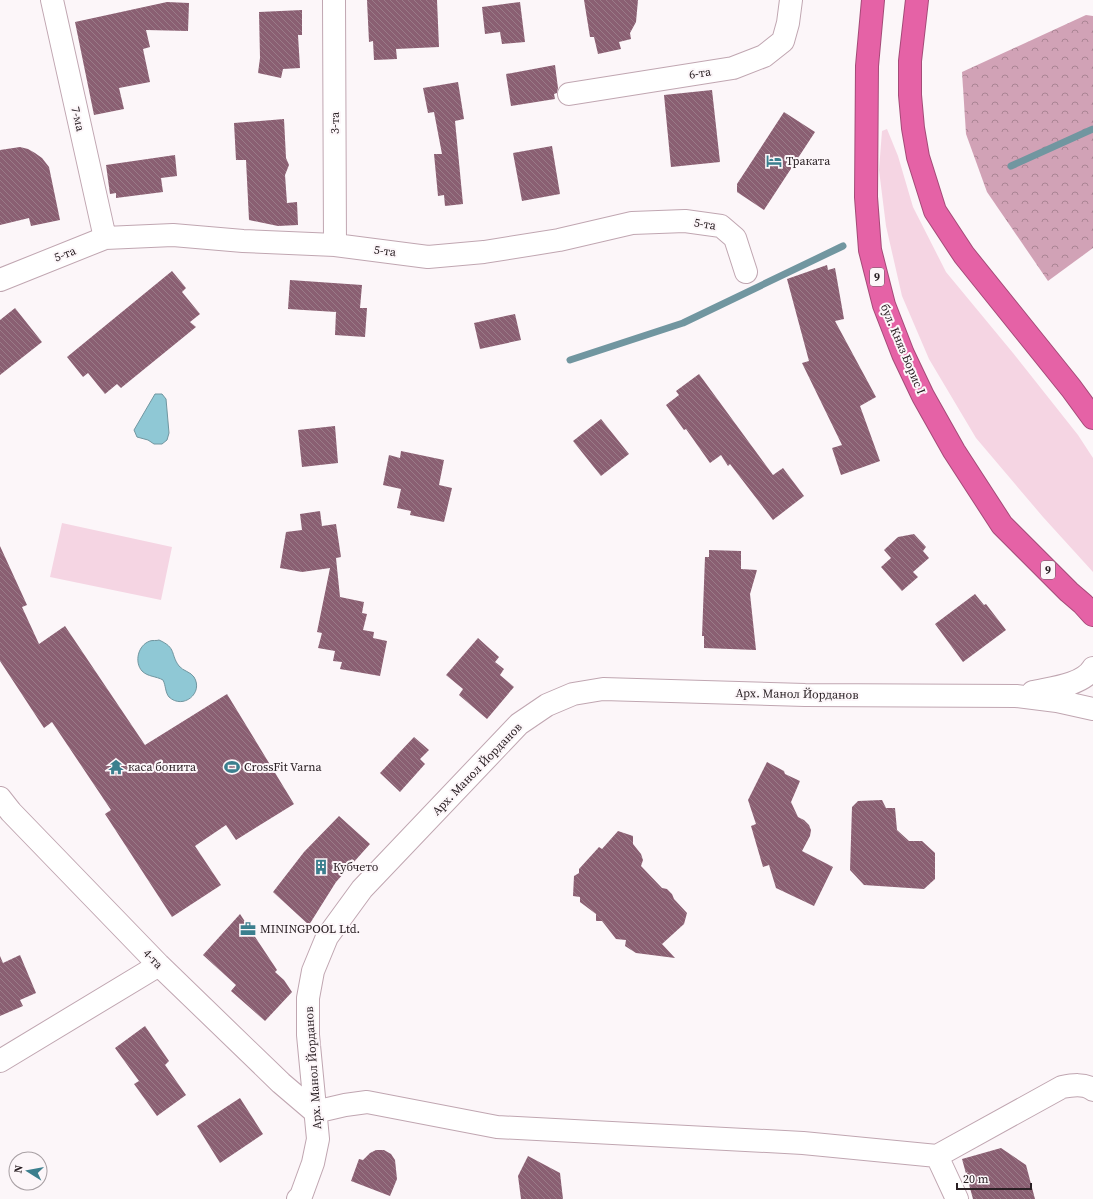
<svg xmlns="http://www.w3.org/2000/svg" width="1093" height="1199" viewBox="0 0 1093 1199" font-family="'Source Serif 4',serif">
  <defs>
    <pattern id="forest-crowns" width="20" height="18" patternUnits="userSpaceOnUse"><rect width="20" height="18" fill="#d1a2b6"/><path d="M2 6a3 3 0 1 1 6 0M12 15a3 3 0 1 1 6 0" fill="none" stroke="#aa8494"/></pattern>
    <pattern id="building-back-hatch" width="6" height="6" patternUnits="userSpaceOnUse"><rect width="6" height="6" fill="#8a5f72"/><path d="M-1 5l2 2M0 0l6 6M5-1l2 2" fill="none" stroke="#9a7b88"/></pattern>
  </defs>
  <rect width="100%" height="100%" fill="#fcf6f9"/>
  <path fill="#f5d5e3" d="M887,129L898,156L913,207L946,272L1013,353L1078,435L1093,458V572L1043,517L976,438L929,359L902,296L886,226L879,170L882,131Z
    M62,523L172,547L161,600L50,577Z"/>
  <path fill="url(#forest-crowns)" d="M1086,15L1093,16V248L1048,281L987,192L966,134L962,72Z"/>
  <path fill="#8fc8d5" stroke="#7196a0" d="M155,394H162L166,399L169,433L167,440L162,444H154L148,440L137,437L134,430Z
    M159,640C177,648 170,654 179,666C183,671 191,672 194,677C204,693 183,710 169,697C165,692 166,686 163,680C156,676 148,677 142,671C134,662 138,645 150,641C152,640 157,641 159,640Z"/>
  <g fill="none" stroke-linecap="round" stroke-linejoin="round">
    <path stroke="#7196a0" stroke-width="7" d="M1011,166L1093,129
      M570,360L683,323L843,246"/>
  </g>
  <path fill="url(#building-back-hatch)" d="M367,0H437L439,47L396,49L397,59L374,60L373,41L369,42Z
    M584,0H638L636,22L630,33L631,39L619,42L621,49L598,54L594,37H590Z
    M167,2L189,3L188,31L146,30L150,47L143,49L150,82L119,88L124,109L94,115L75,22Z
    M520,2L525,42L502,44L500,32L485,34L482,7Z
    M302,10V35H298L300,68L283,69L281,78L258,73L260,58L259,12Z
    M555,65L558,88L557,93L554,94L555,99L511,106L506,74Z
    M458,82L464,119L455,121L463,204L445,206L444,195L438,196L434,154H442L434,112L428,113L423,88Z
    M712,90L720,162L671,167L664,95Z
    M784,112L815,132L764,210L737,192V184Z
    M284,119L286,158L289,165L285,175L287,203L297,202L298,225L278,226L249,220L246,160H236L234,123Z
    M552,146L560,194L522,201L513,153Z
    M20,147L28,149L35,153L42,158L49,167L60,220L31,226L29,218L0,225V150Z
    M175,155L177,176L161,178L163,192L116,198V193L110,194L106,165Z
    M827,265L828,270L835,268L844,319L835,321L876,397L860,406L880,461L841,475L832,448L842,445L802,363L809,361L787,279Z
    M172,271L186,288L182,292L200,314L190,322L196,327L121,388L117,384L105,394L88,373L83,377L67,357Z
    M290,280L362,285L360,308H367L365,337L335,335L336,312L288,309Z
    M15,308L42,342L0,375V320Z
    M515,314L521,340L480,349L474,323Z
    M699,374L773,475L783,468L804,496L773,520L730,464L728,466L721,455L710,463L686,429L684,430L666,405L679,395L676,391Z
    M601,419L629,454L601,476L573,441Z
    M335,426L338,463L302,467L298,430Z
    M401,451L444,460L439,485L452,488L444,522L410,515L411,511L397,508L401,489L383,485L389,455L400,458Z
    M320,511L322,526L336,524L341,557L336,558L340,597L364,602L362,613L367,614L363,630L374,632L373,638L387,641L380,676L340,669L342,662L333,661L335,651L318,648L322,633L317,632L330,568L302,572L280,568L286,532L302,530L300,514Z
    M914,534L926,547L923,551L929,558L913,572L918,577L902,591L881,567L891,558L884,550L898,537Z
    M0,546L27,605L22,607L39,644L65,626L145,745L227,694L294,804L236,840L226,825L195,846L221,885L172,917L105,814L111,810L52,722L44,728L0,661Z
    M709,550L741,551V569L757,570L750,594L756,650L704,648V636H702L705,557H709Z
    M975,594L984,605L986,604L1006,630L963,662L935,624Z
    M478,638L499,657L495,662L504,669L500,675L514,687L487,719L459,695L463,689L446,675Z
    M414,737L429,750L420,759L425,764L400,792L380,773Z
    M767,762L784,771L785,774L800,781L791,802L798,817L804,820L809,825L811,830L810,836L802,851L833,867L814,906L776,888L769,865L763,867L751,826L756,824L748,800Z
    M882,800L886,808H895L897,830L909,841H922L935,853V879L924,889L864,885L850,870L852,807L858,801Z
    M339,816L370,844L336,882L309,925L273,892L304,852Z
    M618,831L633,836V844L641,854L643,860L641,866L662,888L667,889L672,894L674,899L687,913L684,924L662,944L675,958L636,953L625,946L626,940L616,939L602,921H596V914L580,902V897L573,896L574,876L579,873V869L599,847L602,849Z
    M240,914L277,970L275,972L284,980L292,992L265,1021L231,991L236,985L203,955Z
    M20,955L36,993L20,1000L23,1006L0,1016V956L3,963Z
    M145,1026L169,1061L165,1065L186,1095L157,1116L134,1084L139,1081L115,1048Z
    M240,1098L263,1134L220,1163L197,1126Z
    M1001,1148L1026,1165L1035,1199H973L962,1159Z
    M376,1150H384L391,1154L395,1160L397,1179L390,1196L351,1181L359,1159L363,1160L370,1153Z
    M528,1156L560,1173L563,1199H521L518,1176Z"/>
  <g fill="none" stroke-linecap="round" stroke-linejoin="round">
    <defs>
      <path id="minor" d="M52,0L105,238
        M334,0L335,245
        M569,94L733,68L764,56L783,41L788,23L791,0
        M0,280L105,238L173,235L243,241L335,245L428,257L484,252L559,240L632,223L685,221L721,226L735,238L746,272
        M1033,692C1051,688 1083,685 1093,668
        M0,798L11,812L159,965L281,1083L315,1112L345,1105L367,1102L497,1127L803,1143L937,1156L957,1199
        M0,1061L159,965
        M937,1156L1062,1087C1072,1085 1085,1083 1093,1090
        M298,1199L301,1196L313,1163L318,1139L308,1035V998L313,971L327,937L362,889L519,724L547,705L573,694L603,689L805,695L1016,696L1057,701L1093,709"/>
      <path id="highway" d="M873,0L867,66L866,197L870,250L884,305L903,354L923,396L954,451L1002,525L1069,592L1083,604L1093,615
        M917,0L910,61V95L913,128L918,157L935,211L964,255L1071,388L1093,418"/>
    </defs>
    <use href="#minor" stroke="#c0a6b1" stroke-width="24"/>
    <use href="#highway" stroke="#a44b78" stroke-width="24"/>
    <use href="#minor" stroke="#fff" stroke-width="22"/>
    <use href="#highway" stroke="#e562a6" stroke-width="22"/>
  </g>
  <defs>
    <symbol id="hotel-bare" viewBox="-9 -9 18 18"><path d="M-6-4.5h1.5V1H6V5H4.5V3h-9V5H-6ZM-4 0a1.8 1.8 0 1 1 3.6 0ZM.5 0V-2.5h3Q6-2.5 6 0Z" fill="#3b7f8e" stroke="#fcf6f9" stroke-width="2.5" paint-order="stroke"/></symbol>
    <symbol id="temple-bare" viewBox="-9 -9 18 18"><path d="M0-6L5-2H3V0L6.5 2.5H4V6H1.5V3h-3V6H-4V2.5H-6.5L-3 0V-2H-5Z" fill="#3b7f8e" stroke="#fcf6f9" stroke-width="2.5" paint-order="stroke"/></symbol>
    <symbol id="stadium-bare" viewBox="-9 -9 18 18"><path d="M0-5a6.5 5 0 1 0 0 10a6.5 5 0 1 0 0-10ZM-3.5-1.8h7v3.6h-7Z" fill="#3b7f8e" stroke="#fcf6f9" stroke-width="2.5" paint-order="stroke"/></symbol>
    <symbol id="building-bare" viewBox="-9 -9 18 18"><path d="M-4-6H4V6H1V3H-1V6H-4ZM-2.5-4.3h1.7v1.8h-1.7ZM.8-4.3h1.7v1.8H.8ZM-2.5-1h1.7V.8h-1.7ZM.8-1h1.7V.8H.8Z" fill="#3b7f8e" stroke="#fcf6f9" stroke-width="2.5" paint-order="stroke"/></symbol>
    <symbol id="office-bare" viewBox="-9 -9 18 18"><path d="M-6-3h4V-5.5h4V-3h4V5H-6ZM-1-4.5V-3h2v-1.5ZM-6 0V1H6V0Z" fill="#3b7f8e" stroke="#fcf6f9" stroke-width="2.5" paint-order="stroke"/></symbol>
  </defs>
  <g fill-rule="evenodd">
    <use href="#hotel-bare" x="763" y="150" width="22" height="22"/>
    <use href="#temple-bare" x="105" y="756" width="22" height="22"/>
    <use href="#stadium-bare" x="221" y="756" width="22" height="22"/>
    <use href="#building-bare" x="310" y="856" width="22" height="22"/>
    <use href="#office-bare" x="237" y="918" width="22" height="22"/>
  </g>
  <g text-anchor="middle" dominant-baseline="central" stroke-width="4" stroke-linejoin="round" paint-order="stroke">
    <g fill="#fcf6f9" stroke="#696064" stroke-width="1">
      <rect x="870" y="268" width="14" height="18" rx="3"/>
      <rect x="1041" y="561" width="14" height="18" rx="3"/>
    </g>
    <g font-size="11" font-weight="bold" fill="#2a2024">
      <text x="877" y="277">9</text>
      <text x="1048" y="570">9</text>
    </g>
    <g font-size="12" fill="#2a2024" stroke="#fcf6f9">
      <text transform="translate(700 73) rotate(-9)">6-та</text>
      <text transform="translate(78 119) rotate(77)">7-ма</text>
      <text transform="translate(335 123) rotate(-90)">3-та</text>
      <text transform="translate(705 224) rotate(9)">5-та</text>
      <text transform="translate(385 251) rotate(7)">5-та</text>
      <text transform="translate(65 254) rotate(-21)">5-та</text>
      <text transform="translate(903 349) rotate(67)">бул. Княз Борис I</text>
      <text transform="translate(797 694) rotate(1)">Арх. Манол Йорданов</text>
      <text transform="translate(477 769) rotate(-46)">Арх. Манол Йорданов</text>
      <text transform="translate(153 959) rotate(46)">4-та</text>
      <text transform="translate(313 1068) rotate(-94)">Арх. Манол Йорданов</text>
    </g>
    <g font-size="12" fill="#2a2024" stroke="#fcf6f9" text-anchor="start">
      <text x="786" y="161">Траката</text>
      <text x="128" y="767">каса бонита</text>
      <text x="244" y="767">CrossFit Varna</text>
      <text x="333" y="867">Кубчето</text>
      <text x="260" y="929">MININGPOOL Ltd.</text>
    </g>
  </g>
  <g transform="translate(28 1171) rotate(281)"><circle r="19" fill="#fcf6f9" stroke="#a8a0a4"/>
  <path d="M0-3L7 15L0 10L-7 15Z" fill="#3b7f8e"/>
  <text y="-6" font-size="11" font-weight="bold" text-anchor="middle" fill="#2a2024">N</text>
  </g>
  <path d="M957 1183v6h74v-6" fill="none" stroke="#2a2024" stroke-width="2"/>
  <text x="963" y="1183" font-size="12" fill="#2a2024" stroke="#fcf6f9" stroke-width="3" paint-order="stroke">20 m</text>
</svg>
